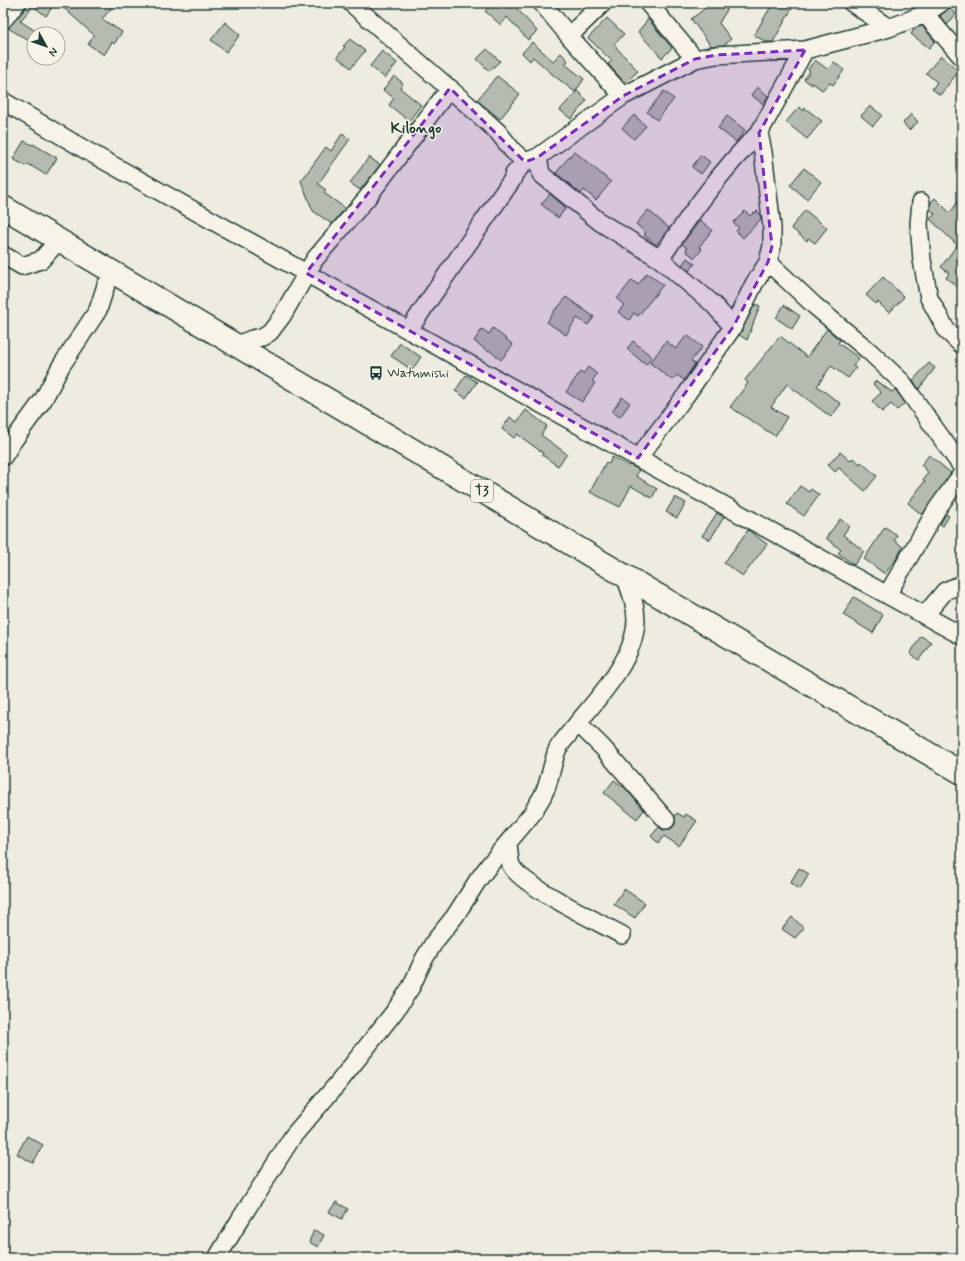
<svg xmlns="http://www.w3.org/2000/svg" width="965" height="1261" viewBox="0 0 965 1261" font-family="Mynerve,sans-serif">
  <rect width="100%" height="100%" fill="#eeece1"/>
  <filter id="ink" filterUnits="userSpaceOnUse"><feTurbulence type="fractalNoise" baseFrequency=".025" numOctaves="2"/><feDisplacementMap in="SourceGraphic" scale="8" xChannelSelector="R" yChannelSelector="G"/><feConvolveMatrix kernelMatrix="1 2 1 2 8 2 1 2 1" color-interpolation-filters="sRGB"/></filter>
  <g filter="url(#ink)">
    <path fill="#b5bbb0" stroke="#1f3d34" d="M27,3H55L46,16L33,6L20,21L34,30V44L8,28L25,9Z
      M58,3H116L102,19L122,32L114,44L112,42L104,55L88,44L94,35Z
      M492,3H512L537,31L528,40L507,17L501,25L485,11Z
      M712,3H731L719,23L731,39L724,45L711,46L691,19Z
      M773,3H795L773,42H766L754,35Z
      M949,8L956,14L947,25L940,16Z
      M607,18L624,34L614,45L638,71L625,83L608,64L612,61L588,38Z
      M648,19L672,48L662,58L638,32Z
      M225,22L240,35L226,52L211,40Z
      M922,26L935,41L929,48L911,34L915,28Z
      M350,39L365,51L351,68L337,57L345,47L343,46Z
      M532,42L553,61L561,53L568,61L565,64L584,79L575,92L552,74L533,57L530,61L522,53Z
      M487,49L500,61L489,71L477,59Z
      M382,51L397,63L385,78L370,66Z
      M941,56L959,71L940,95L932,89L937,82L926,73Z
      M815,60L827,69L834,62L844,70L833,85L830,83L822,90L813,83L812,85L804,79L810,71L808,69Z
      M394,76L403,83L400,88L421,105L409,121L389,105L394,98L383,90Z
      M497,76L520,94L500,119L477,100Z
      M757,87L768,96L763,104L751,95Z
      M577,91L587,100L571,119L560,110Z
      M664,91L674,99L657,120L647,112Z
      M870,106L882,115L873,126L861,116Z
      M799,107L804,111L805,108L822,121L807,139L786,122Z
      M911,114L918,122L909,130L903,123Z
      M634,115L646,126L634,139L622,128Z
      M727,116L745,130L736,142L718,128Z
      M342,134L350,139L318,184L326,190L324,193L345,208L332,224L313,211L301,181L326,147L331,151Z
      M24,141L33,145V144L57,158L46,175L28,164L26,166L13,159Z
      M574,151L611,182L596,200L584,190L581,194L556,173Z
      M701,155L710,162L701,174L692,167Z
      M369,157L380,165L360,190L350,183Z
      M804,168L821,182L807,199L790,185Z
      M550,194L566,208L558,218L541,204Z
      M962,196V290L946,278L949,273L941,267L957,245L930,219L935,214L930,209L931,202L935,198L950,213Z
      M648,210L669,228L656,245L644,235L646,233L636,224Z
      M805,210L827,228L815,243L808,238L807,241L791,228Z
      M745,211L750,216L754,212L755,213L757,211L760,214L761,219L743,238L736,231L739,228L733,223Z
      M700,220L712,230L699,247L702,249L695,258L686,251L687,248L682,244Z
      M687,258L695,264L689,271L682,265Z
      M647,273L663,285L638,316L634,313L629,320L618,312L624,305L617,299L632,280L638,285Z
      M883,277L904,297L889,313L878,302L876,304L866,295Z
      M566,297L594,317L588,325L577,318L566,335L547,322L557,307L558,308Z
      M755,304L760,306L747,340L739,335Z
      M784,305L800,316L792,329L776,318Z
      M493,328L513,345L501,360L489,350L488,351L474,341L482,329L489,334Z
      M827,329L840,340L838,343L859,358L853,366L856,368L848,378L831,366L817,386L841,404L831,417L787,384L771,407L787,417L775,436L730,407L748,383L745,380L780,336L807,357Z
      M687,335L702,347L691,361L695,364L684,380L677,375L672,380L650,363L666,341L676,349Z
      M633,341L652,357L646,365L627,349Z
      M400,343L421,357L412,370L391,356Z
      M929,363L935,368L919,389L913,380Z
      M588,367L597,374L592,381L595,383L582,402L566,392L580,372L583,374Z
      M466,375L477,382L466,398L455,391Z
      M876,381L892,392L895,389L905,403L897,410L891,404L882,412L872,401L881,393L873,384Z
      M622,397L630,403L620,417L612,412Z
      M526,410L547,426L541,435L567,454L558,466L542,455L543,453L517,434L514,438L502,429L510,417L517,422Z
      M840,452L850,461L853,458L860,464L861,462L877,476L865,491L839,468L835,472L828,465Z
      M929,455L951,473L922,515L908,503L925,481L923,480L928,472L921,465Z
      M612,457L629,466L630,465L639,470L636,476L657,489L652,498L631,486L620,507L590,492L606,462L609,464Z
      M800,486L809,492L811,489L819,495L804,516L787,504Z
      M675,497L686,503L677,518L666,512Z
      M717,513L724,517L710,540L702,536Z
      M946,514L949,516L943,526L940,524Z
      M840,519L849,526L843,535L864,551L854,565L838,553L841,550L826,538Z
      M885,527L897,535L894,540L903,547L895,561H894L885,574L864,559Z
      M748,530L767,544L743,576L724,563Z
      M854,597L883,615L873,633L843,615Z
      M921,636L931,642L919,660L910,654Z
      M614,780L625,788L644,810L637,819L604,793Z
      M677,813L684,817L686,814L697,821L679,846L664,836L658,843L651,836L659,827L663,830H668L672,828L675,824V816Z
      M799,868L809,874L800,889L790,883Z
      M624,889L645,903L635,918L614,904Z
      M792,917L804,928L795,938L782,929Z
      M27,1136L43,1145L33,1163L17,1154Z
      M336,1202L348,1209L342,1219L329,1212Z
      M314,1230L324,1235L318,1247L309,1242Z"/>
    <g fill="none" stroke-linecap="round" stroke-linejoin="round">
      <defs>
        <path id="minor" d="M351,3L467,104L498,132L513,151L525,162L514,174L512,180L425,306L409,330
          M542,3L569,36L623,96
          M648,3L695,59
          M852,3L889,28
          M925,14L962,57
          M3,20L17,3
          M569,36L603,3
          M3,101L89,152L638,458L962,636
          M538,157L541,174L600,222L660,259L713,304L733,327
          M525,162L538,157L623,96L695,59L716,55L805,50L889,28L925,14L941,3
          M921,202L919,224L922,260L929,298L947,331L962,345
          M3,255L22,266L41,260L59,240
          M660,259C690,215 721,170 759,133
          M768,262L815,306L869,351L902,382L962,467
          M237,345L252,339L262,337L270,332L282,316L315,259L367,198L450,88
          M3,457L13,441L43,400L61,366L98,310L106,285
          M638,458L686,395L733,327L754,284L768,262L772,246V227L763,152L759,133L805,50
          M887,595L937,509L962,474
          M925,615L945,591L962,584
          M578,723L603,748L666,820
          M508,844C509,850 509,859 511,865C518,884 601,923 622,935
          M217,1258L241,1218L293,1136L339,1082L395,1011L411,987L424,959L435,941L455,916L478,880L490,864L531,815L542,797L547,786L556,753L558,748C584,711 635,667 636,620C636,604 630,590 625,576"/>
        <path id="highway" d="M3,207L625,576L962,773"/>
      </defs>
      <use href="#minor" stroke="#1f3d34" stroke-width="20"/>
      <use href="#highway" stroke="#1f3d34" stroke-width="25"/>
      <use href="#minor" stroke="#f7f3e8" stroke-width="17"/>
      <use href="#highway" stroke="#f7f3e8" stroke-width="22"/>
    </g>
  </g>
  <path fill="#7b2cbf" fill-opacity="0.2" stroke="#7b2cbf" stroke-width="3" stroke-dasharray="8 5" stroke-linejoin="round" d="M805,50L759,133L772,246L768,262L733,327L638,458L306,273L450,88L525,162L538,157L623,96L695,59L716,55Z"/>
  <defs>
    <symbol id="bus-bare" viewBox="-9 -9 18 18"><path d="M-5-6H5V4H4V6H2V4H-2V6H-4V4H-5ZM-3.5-4V0h7V-4ZM-3.5 1.2v1.5H-2V1.2ZM2 1.2v1.5H3.5V1.2Z" fill="#1f3d34" stroke="#f7f3e8" stroke-width="2.5" paint-order="stroke"/></symbol>
  </defs>
  <g fill-rule="evenodd">
    <use href="#bus-bare" x="366" y="363" width="20" height="20"/>
  </g>
  <g text-anchor="middle" dominant-baseline="central" stroke-width="3" stroke-linejoin="round" paint-order="stroke">
    <rect fill="#f7f3e8" stroke="#60746a" stroke-width="1" x="471" y="480" width="22" height="22" rx="3"/>
    <g font-size="13" font-weight="bold" fill="#1f3d34">
      <text x="482" y="491">T3</text>
    </g>
    <g font-size="14" fill="#1f3d34" stroke="#f7f3e8" text-anchor="start">
      <text x="387" y="373">Watumishi</text>
    </g>
    <g font-size="16" font-weight="bold" fill="#1f3d34" stroke="#f7f3e8">
      <text x="416" y="128">Kilongo</text>
    </g>
  </g>
  <rect width="965" height="1261" fill="none" stroke="#f7f3e8" stroke-width="16"/>
  <rect x="8" y="8" width="949" height="1245" fill="none" stroke="#1f3d34" stroke-width="1.5" filter="url(#ink)"/>
  <g transform="translate(46 46) rotate(130)"><circle r="19" fill="#f7f3e8" stroke="#a1aaa0"/>
  <path d="M0-3L7 15L0 10L-7 15Z" fill="#1f3d34"/>
  <text y="-6" font-size="11" font-weight="bold" text-anchor="middle" fill="#1f3d34">N</text>
  </g>
</svg>
